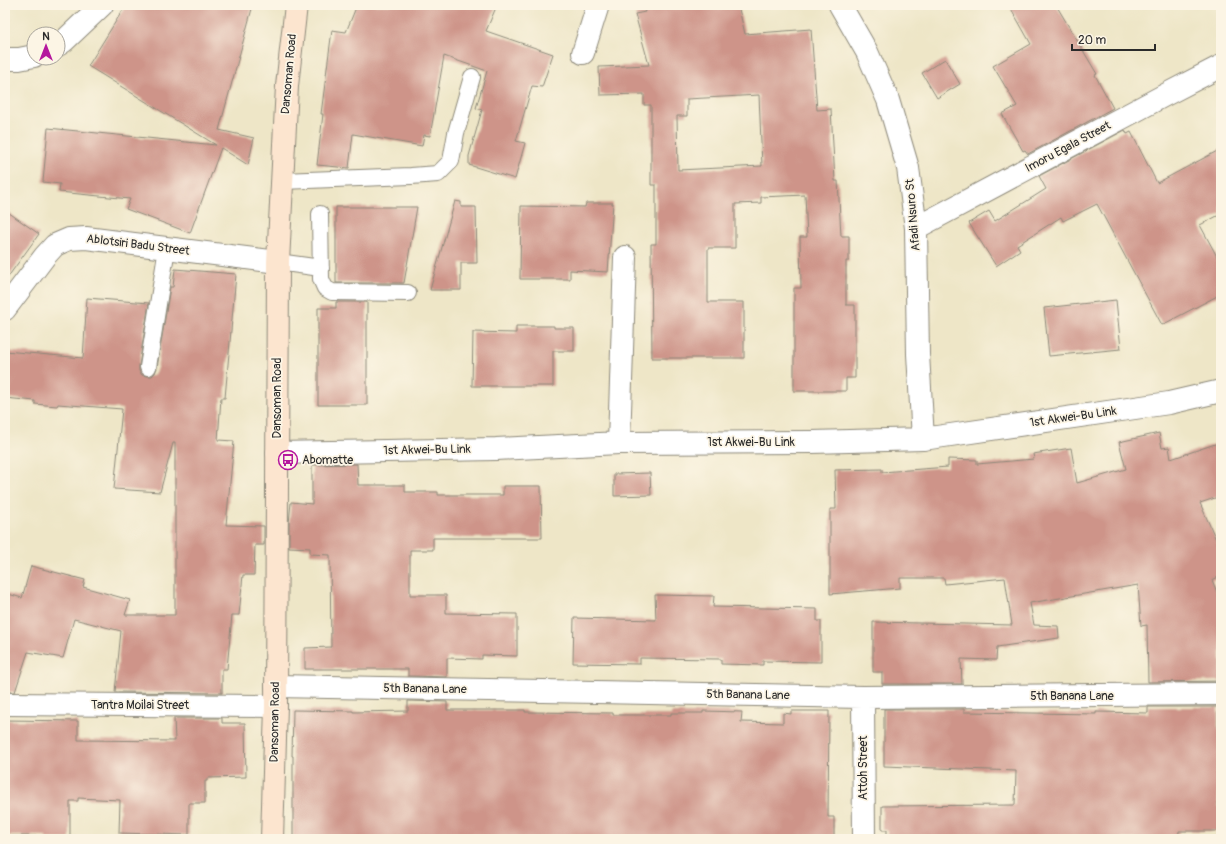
<svg xmlns="http://www.w3.org/2000/svg" width="1226" height="844" viewBox="0 0 1226 844" font-family="Pangolin,sans-serif">
  <rect width="100%" height="100%" fill="#fcf5e5"/>
  <filter id="ink" filterUnits="userSpaceOnUse"><feTurbulence type="fractalNoise" baseFrequency=".025" numOctaves="2"/><feDisplacementMap in="SourceGraphic" scale="8" xChannelSelector="R" yChannelSelector="G"/><feConvolveMatrix kernelMatrix="1 2 1 2 8 2 1 2 1" color-interpolation-filters="sRGB"/></filter>
  <filter id="wash" filterUnits="userSpaceOnUse"><feTurbulence type="fractalNoise" baseFrequency=".012" numOctaves="4" result="noise"/><feDisplacementMap in="SourceGraphic" scale="16" xChannelSelector="R" yChannelSelector="G"/><feGaussianBlur stdDeviation="0.9" result="paint"/><feColorMatrix in="noise" values="0 0 0 0 0 0 0 0 0 0 0 0 0 0 0 0 0 1.4 0 .05"/><feComposite in="paint" operator="in"/></filter>
  <g filter="url(#wash)">
    <rect width="100%" height="100%" fill="#eee6c7"/>
    <g id="blocks">
      <path fill="#ce9489" fill-rule="evenodd" d="M126,5H253L219,130L254,138L248,165L221,148L190,233L126,209L130,199L59,192L60,184L43,182L48,128L216,145L88,66Z
        M357,5H497L486,31L553,54L542,87L532,86L516,141L525,143L515,179L469,165V156L482,110L476,108L487,71L444,56L430,136L424,135L422,146L353,134L349,168L317,165L323,114H321L332,30L346,32Z
        M643,5H738L745,34L811,29L817,110L831,109L835,181H838L841,236H849V261H846V305H855V378H846V391H794V288H801L800,237H807L805,195L761,197V203L735,204V248H708V302H744V358H652L651,244H656V185H651V105H644V94L600,95L599,67L649,65L635,14L645,12ZM759,95L762,166L678,170L677,116H687V99Z
        M1009,5H1056L1097,74L1095,75L1113,108L1028,154L1025,150L1023,151L1002,114L1017,106L993,66L1031,44Z
        M945,59L960,84L937,98L922,73Z
        M1125,130L1127,134L1131,132L1157,183L1221,149V214L1200,225L1221,264V294L1162,325L1097,204L1063,221L1061,217L1017,245L1020,250L996,266L969,223L989,211L995,221L1046,189L1039,176Z
        M455,201L461,202V207H476L477,263H461V290H430Z
        M586,203H613L608,272L570,270V279H520L521,206L585,207Z
        M336,207H417L404,283H336Z
        M5,210L39,234L5,281Z
        M175,269L236,274L225,398H221L218,440L234,441L226,525L264,526V545H255L254,575H243L239,615H232L227,669H222V693L115,692L121,631L74,619L63,658L28,652L15,692H5V593L22,598L31,566L85,580L83,587L130,600L125,615H175V443H173L160,492L114,489L122,409L58,404L57,406L35,404V401L5,398V351L83,358L87,298L149,303L139,366V371L142,375L147,376H152L155,373L157,368L170,287H173Z
        M1116,300L1121,349L1049,356L1044,308Z
        M336,302H367V405H318V308H336Z
        M516,326H554V328H574V351H553V386H472L473,332L516,333Z
        M1159,433L1162,448L1169,447L1171,459L1221,442V496L1200,503L1221,551V576L1212,580L1221,602V681L1148,682L1147,625L1141,626L1138,585L1030,603L1034,625L1058,626L1059,638L997,647L996,660L961,659L962,684H882V672H873V622L1012,625L1005,578L945,584L944,578H900V588L830,594V509H836L835,470L882,469V472L948,467V459L977,460V464L1034,459L1033,454L1071,448L1077,483L1126,469L1119,442Z
        M357,464L358,485H405V492H438V495H503V486H541L542,538H433V550H410V595H446V613L517,614V656L482,655V659L447,658V677L408,676V669H305V648L331,647L330,555L310,554V548L289,547V524L291,502L312,504V465Z
        M650,473L651,495L614,496V474Z
        M655,595L714,596L713,607L817,609V621H821V662L763,661V665L721,664V659L640,658V664L573,663L574,618L656,620Z
        M408,701L447,702V710H525V712L613,713V715H671V713H703V711L742,712L741,722L783,723V713L791,714V711H829L828,817H834V839H293V756H292L293,710L353,711V712L408,711Z
        M1148,707H1218V727H1219L1218,806H1221V831H1179L1178,839H1015V837L963,836V839H887V830H882V806L1015,805L1016,771L884,766V709H964V712L1096,714V712L1148,713Z
        M174,718H222V723H245L246,777L207,778V781H205V803H189V835L119,833L120,800L78,798V801H70V839H46V836H5V720L78,721V740L175,741Z"/>
    </g>
  </g>
  <g filter="url(#ink)">
    <use href="#blocks" fill-opacity="0" stroke="#8c8879" stroke-width="1"/>
    <g fill="none" stroke-linecap="round" stroke-linejoin="round">
      <defs>
        <path id="lane" d="M282,181L411,176L438,174L451,161L456,133L472,77
          M320,214L321,279L325,288L332,292L408,293
          M278,262L321,268
          M148,367L167,248"/>
        <path id="street" d="M840,5L867,52L888,100L908,168L916,228L918,354L923,439
          M58,45L64,41L102,5
          M583,53L598,5
          M5,59H19L34,56
          M916,228L1165,95L1221,66
          M5,309L45,256L55,245L69,239L86,238L278,262
          M619,443L625,257
          M277,453L496,449L619,443L812,442L923,439L1169,403L1221,391
          M276,686L863,697L1221,694
          M863,697L864,839
          M5,704L276,706"/>
        <path id="secondary" d="M272,839L276,706L278,262L287,86L296,5"/>
      </defs>
      <use href="#lane" stroke="#8c8879" stroke-width="18"/>
      <use href="#street" stroke="#8c8879" stroke-width="24"/>
      <use href="#secondary" stroke="#8c8879" stroke-width="24"/>
      <use href="#lane" stroke="#fff" stroke-width="16"/>
      <use href="#street" stroke="#fff" stroke-width="22"/>
      <use href="#secondary" stroke="#fce5cf" stroke-width="22"/>
    </g>
  </g>
  <defs>
    <symbol id="bus-ring" viewBox="-11 -11 22 22"><circle r="9.5" fill="#fcf5e5" stroke="#b5179e" stroke-width="1.5"/><path d="M-5-6H5V4H4V6H2V4H-2V6H-4V4H-5ZM-3.5-4V0h7V-4ZM-3.5 1.2v1.5H-2V1.2ZM2 1.2v1.5H3.5V1.2Z" fill="#b5179e"/></symbol>
  </defs>
  <g fill-rule="evenodd">
    <use href="#bus-ring" x="277" y="449" width="22" height="22"/>
  </g>
  <g text-anchor="middle" dominant-baseline="central" stroke-width="3.5" stroke-linejoin="round" paint-order="stroke">
    <g font-size="12" fill="#2b2b2b" stroke="#fcf5e5">
      <text transform="translate(289 74) rotate(-85)">Dansoman Road</text>
      <text transform="translate(1068 147) rotate(-28)">Imoru Egala Street</text>
      <text transform="translate(913 215) rotate(-95)">Afadi Nsuro St</text>
      <text transform="translate(138 245) rotate(7)">Ablotsiri Badu Street</text>
      <text transform="translate(277 398) rotate(-90)">Dansoman Road</text>
      <text transform="translate(1073 417) rotate(-8)">1st Akwei-Bu Link</text>
      <text x="751" y="442">1st Akwei-Bu Link</text>
      <text transform="translate(427 450) rotate(-1)">1st Akwei-Bu Link</text>
      <text transform="translate(425 689) rotate(1)">5th Banana Lane</text>
      <text transform="translate(748 695) rotate(1)">5th Banana Lane</text>
      <text x="1072" y="696">5th Banana Lane</text>
      <text x="140" y="705">Tantra Moilai Street</text>
      <text transform="translate(275 722) rotate(-89)">Dansoman Road</text>
      <text transform="translate(863 768) rotate(-90)">Attoh Street</text>
    </g>
    <g font-size="12" fill="#2b2b2b" stroke="#fcf5e5" text-anchor="start">
      <text x="302" y="460">Abomatte</text>
    </g>
  </g>
  <rect width="1226" height="844" fill="none" stroke="#fcf5e5" stroke-width="20"/>
  <g transform="translate(46 46)"><circle r="19" fill="#fcf5e5" stroke="#a8a49b"/>
  <path d="M0-3L7 15L0 10L-7 15Z" fill="#b5179e"/>
  <text y="-6" font-size="11" font-weight="bold" text-anchor="middle" fill="#2b2b2b">N</text>
  </g>
  <path d="M1072 44v6h83v-6" fill="none" stroke="#2b2b2b" stroke-width="2"/>
  <text x="1078" y="44" font-size="12" fill="#2b2b2b" stroke="#fcf5e5" stroke-width="3" paint-order="stroke">20 m</text>
</svg>
